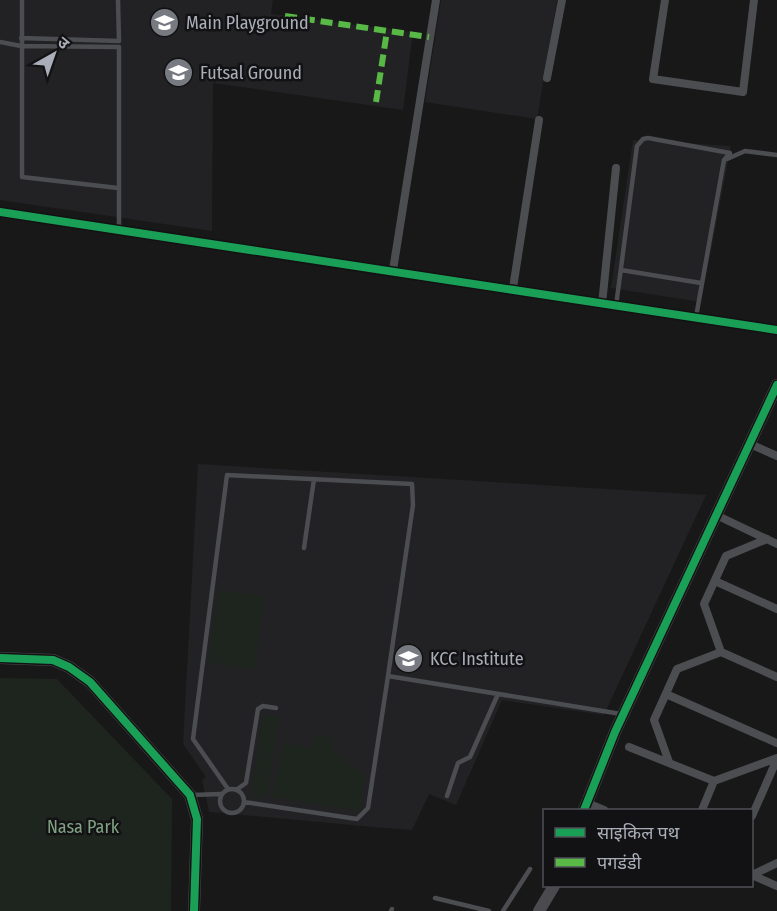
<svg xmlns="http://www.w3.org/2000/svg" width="777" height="911" viewBox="0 0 777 911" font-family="'Fira Sans Condensed','Noto Sans Devanagari',sans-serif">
  <rect width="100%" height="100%" fill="#181818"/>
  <path fill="#222224" d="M0,0H273L271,14L413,32L403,110L213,83L212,231L0,200Z
    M441,0H557L537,119L425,102Z
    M633,140L731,146L701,302L611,288Z
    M198,464L706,495L604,715L502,700L456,805L429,794L412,830L373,827L209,812L202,780L206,777L183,744Z"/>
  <path fill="#1e251f" d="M219,590L264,596L255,670L208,663L215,615L227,616L216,614Z
    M0,678L57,679L172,799L171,911H0Z
    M263,714L279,717L267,798L251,796Z
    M316,734L332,738V749L364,775L361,811L272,797L284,742L312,748Z"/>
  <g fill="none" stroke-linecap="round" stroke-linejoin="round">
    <path stroke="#4c4d51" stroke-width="4.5" d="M22,0V177L118,188
      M118,0L119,41
      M21,38L119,41
      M0,42L21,46L119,47V231
      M727,159L745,151L777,155
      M621,270L701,283
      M616,306L637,146L643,139L648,138L730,153L724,160L696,317
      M304,548L314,479
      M220 801a12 12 0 1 1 24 0a12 12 0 1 1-24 0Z
      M228,789L193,739L227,475L412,484L413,505L388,676L621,714
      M236,790L246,783L258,709L263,706L276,708
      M192,795L221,794
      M447,796L458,763L470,757L498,694
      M244,802L357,819L368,808L388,676
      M435,898L489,911
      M391,911L392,909
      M503,911L530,869"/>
    <path stroke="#4c4d51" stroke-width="8" d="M665,0L653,79L743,92L754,0
      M547,78L562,0
      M0,212L777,330
      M393,270L436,0
      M513,288L539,120
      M602,304L616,168
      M750,444L777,456
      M716,515L777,544
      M767,539L726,556L704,604L721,652L777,677
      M715,581L777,609
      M666,694L777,743
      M629,747L714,781
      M669,762L654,720L677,669L721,652
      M587,803L604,810
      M702,810L714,781L777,758
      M752,816L777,759
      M752,875L777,886
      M752,875L777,863"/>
    <path stroke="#4b4b4f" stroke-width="12" d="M0,658L53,660L69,667L90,682L190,795L197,819L194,911
      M584,810L615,732L777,385
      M539,911L554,886"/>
    <path stroke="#58b947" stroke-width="6" stroke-dasharray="12 6" stroke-linecap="butt" d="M285,16L429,37
      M376,102L387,31"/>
    <defs>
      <path id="cycleway" d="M0,212L777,330
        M0,658L53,660L69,667L90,682L190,795L197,819L194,911
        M584,810L615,732L777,385"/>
    </defs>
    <use href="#cycleway" stroke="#121214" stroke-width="11"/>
    <use href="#cycleway" stroke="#1a9f57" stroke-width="8"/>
  </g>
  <defs>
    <symbol id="university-disc" viewBox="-11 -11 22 22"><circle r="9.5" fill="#777a80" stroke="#121214"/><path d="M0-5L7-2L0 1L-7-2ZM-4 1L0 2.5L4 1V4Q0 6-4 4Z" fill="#fff"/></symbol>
  </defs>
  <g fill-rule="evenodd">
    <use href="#university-disc" x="148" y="6" width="33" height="33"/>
    <use href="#university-disc" x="162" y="56" width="33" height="33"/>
    <use href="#university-disc" x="392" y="642" width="33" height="33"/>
  </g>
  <g text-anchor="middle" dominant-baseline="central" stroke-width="5" stroke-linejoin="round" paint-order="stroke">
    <g font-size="18" fill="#aaaeb8" stroke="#121214" text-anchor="start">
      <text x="186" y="23">Main Playground</text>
      <text x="200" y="73">Futsal Ground</text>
      <text x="430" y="659">KCC Institute</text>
    </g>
    <g font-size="18" fill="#82a284" stroke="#121214">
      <text x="83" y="827">Nasa Park</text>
    </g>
  </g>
  <rect x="543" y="809" width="210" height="78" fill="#121214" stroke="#4f5056" stroke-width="1.5"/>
  <rect x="555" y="828" width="30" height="9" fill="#1a9f57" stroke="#4f5056" stroke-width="1.5"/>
  <text x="597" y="839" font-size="18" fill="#aaaeb8">साइकिल पथ</text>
  <rect x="555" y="858" width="30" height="9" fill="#58b947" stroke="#4f5056" stroke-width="1.5"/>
  <text x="597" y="869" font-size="18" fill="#aaaeb8">पगडंडी</text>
  <g transform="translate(54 54) rotate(40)" stroke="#121214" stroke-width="4.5" paint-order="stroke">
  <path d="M0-4.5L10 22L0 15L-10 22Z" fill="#aaaeb8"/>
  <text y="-9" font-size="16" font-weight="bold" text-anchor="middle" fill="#aaaeb8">उ</text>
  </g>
</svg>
